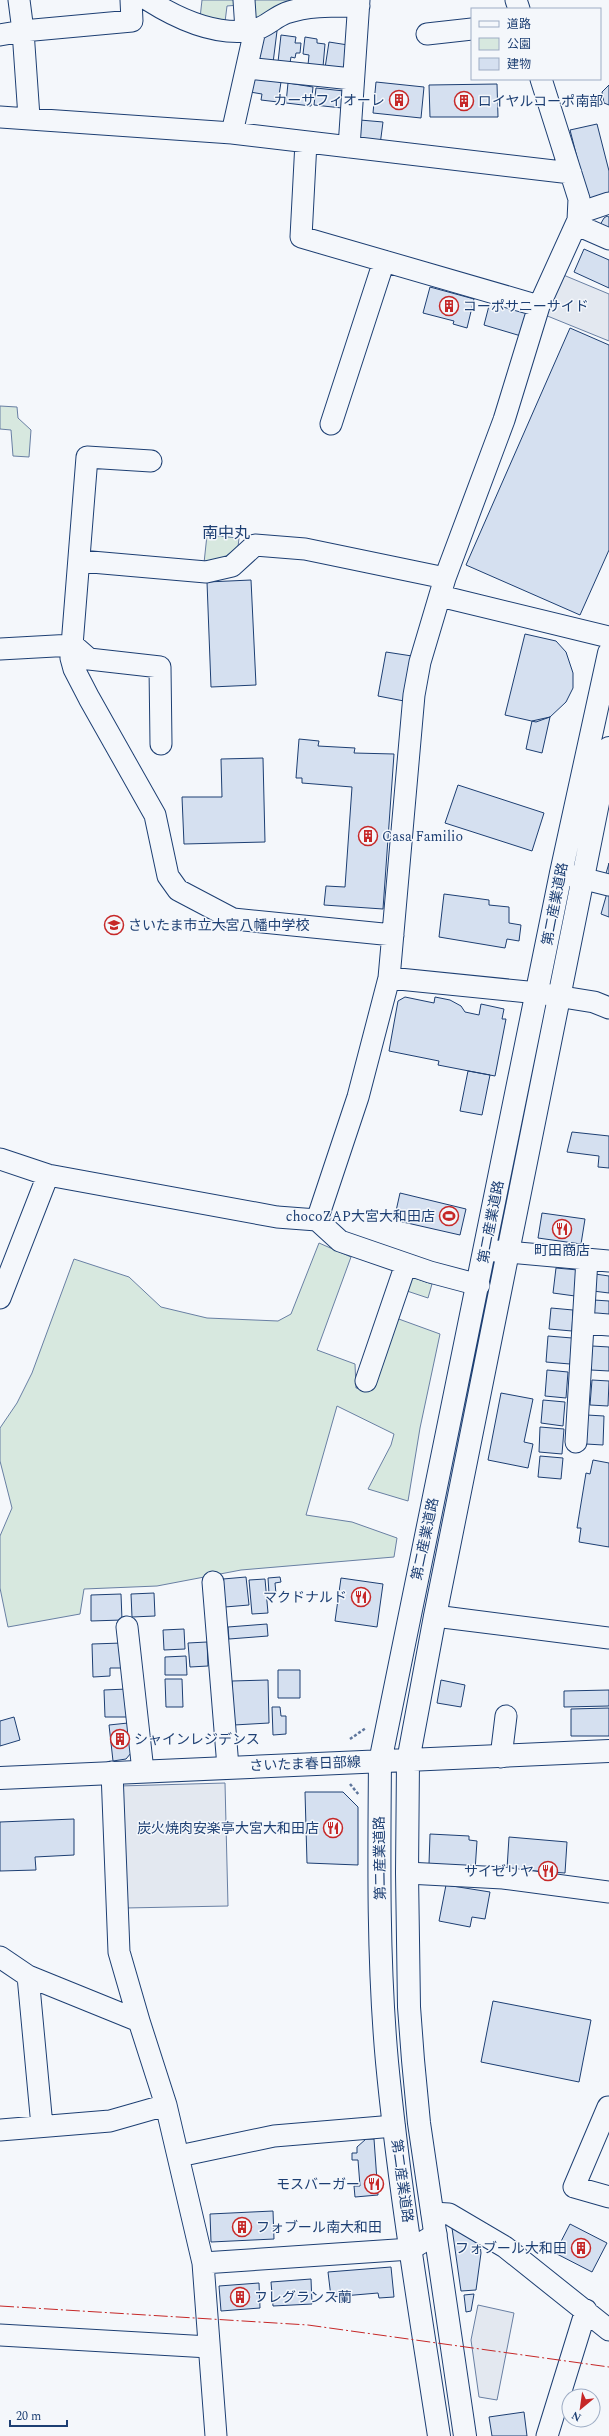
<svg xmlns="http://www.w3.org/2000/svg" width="609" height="2436" viewBox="0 0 609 2436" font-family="Spectral,'Noto Sans JP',serif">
  <rect width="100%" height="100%" fill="#f4f7fb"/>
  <path fill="#d7e8df" stroke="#687fa3" d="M202,0H239V5L227,6L225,22L200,18Z
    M249,0H310L250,22Z
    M0,406L17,407L18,418L31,430L29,457L13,456L11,430L0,429Z
    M207,535L239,538L238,547L222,559L204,563Z
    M319,1243L351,1257L317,1350L355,1364L356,1388L369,1389L396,1318L440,1334L420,1428L408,1501L368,1489L391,1445L394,1434L337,1406L306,1515L352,1522L397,1538L394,1557L241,1570L157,1586L84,1589L80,1614L8,1627L0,1588V1536L12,1508L0,1461V1428L17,1403L32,1373L74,1259L129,1277L161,1307L207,1318L278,1321L291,1314Z
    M406,1275L432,1284L428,1298L401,1289Z"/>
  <path fill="#e3e8f0" stroke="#687fa3" d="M561,274L609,294V341L545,315Z
    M225,1783L228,1906L125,1908L119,1786Z
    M478,2305L514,2313L497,2400L479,2397L471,2340Z"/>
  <path fill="#d5e0f0" stroke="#1d3f73" d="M268,29L277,31L273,63L259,61L261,44L259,34Z
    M281,35L296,37L295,43H301L300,53H296L295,58L291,57L290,63L278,62Z
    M305,37L317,39V43L325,44L323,67L308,65L309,55L303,54Z
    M329,42L348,45L343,71L325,68Z
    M252,78L281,82L278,102L261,100L262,94L250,92Z
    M376,82L424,87L421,118L373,113Z
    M288,83L313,87L311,106L286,103Z
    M497,84L498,117H430L429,85Z
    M609,85V105L604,103L602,92Z
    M316,88L344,91L342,108L314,105Z
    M360,120L383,122L380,145L357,137Z
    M597,124L609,171V195L588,200L570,130Z
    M607,216L609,217V229L600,225L604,218Z
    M584,249L609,260V288L574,272Z
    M430,287L474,299L467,328L453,324L454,321L423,313Z
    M491,298L528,309L521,336L484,325Z
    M570,328L609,345V550L580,615L466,565Z
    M251,580L256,685L211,687L207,582Z
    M525,634L556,641L566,652L573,673V688L566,702L550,717L536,722L505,715Z
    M386,652L412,656L404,701L378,696Z
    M550,717L542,753L526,749L532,721Z
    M299,739L319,741L318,746L355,748L354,753L394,754L383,909L324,905L326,886L345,887L352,787L302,783V778H296Z
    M263,758L265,842L184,844L182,797H222L221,759Z
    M458,785L544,813L532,851L445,823Z
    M609,863V878L605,877Z
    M607,893L609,894V917L601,914Z
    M444,894L489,900V905L509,907V923L521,925L519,941L507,939L505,948L439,937Z
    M405,997L434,1003L435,997L450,1000L461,1006L465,1012L479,1015L481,1004L504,1009L502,1019H506L495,1076L438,1065L439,1061L389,1051L398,1001Z
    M468,1071L490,1075L482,1115L460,1111Z
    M572,1132L609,1136V1168L598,1167L599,1156L567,1152Z
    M400,1193L466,1209L460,1235L394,1220Z
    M542,1213L585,1219L581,1244L538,1238Z
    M556,1268L578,1270L575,1296L553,1293Z
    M595,1274L609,1276V1293L593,1291Z
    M594,1300L609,1301V1320L592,1318Z
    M551,1308L573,1310L572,1331L549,1329Z
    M548,1336L572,1338L570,1364L546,1362Z
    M592,1346L609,1347V1371L591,1370Z
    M547,1370L568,1372L566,1398L545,1396Z
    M592,1380L609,1381L608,1406L590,1405Z
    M501,1393L533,1399L524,1442L533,1444L528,1468L488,1460Z
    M543,1400L565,1402L563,1426L541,1423Z
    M587,1415L604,1416L603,1445L586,1444Z
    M540,1427L564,1429L562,1454L539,1452Z
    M540,1456L563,1458L561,1479L538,1477Z
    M593,1460L609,1463V1547L579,1542L581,1528H577L586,1473L590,1474Z
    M246,1577L249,1605L225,1607L223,1579Z
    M280,1577L281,1582L275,1583L276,1594H269L268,1578Z
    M341,1578L383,1584L377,1627L335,1621Z
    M265,1579L268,1613L252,1614L249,1580Z
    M154,1593L155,1616L132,1617L131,1594Z
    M121,1594L122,1620L91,1621V1595Z
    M267,1624L268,1636L229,1639L228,1627Z
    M184,1629L185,1649L164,1650L163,1630Z
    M207,1642L208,1666L190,1667L188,1643Z
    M122,1643L123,1668H110V1676L93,1677L92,1644Z
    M186,1656L187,1675H165V1657Z
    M278,1670H300V1698H278Z
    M165,1679H182L183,1707H166Z
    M268,1680L269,1723L234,1725L232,1681Z
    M441,1680L465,1685L461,1707L437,1703Z
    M127,1689L128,1717H105L104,1690Z
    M609,1690V1706L564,1707V1691Z
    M272,1707H280L281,1716H286V1734L273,1735Z
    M609,1708V1736H571V1709Z
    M14,1717L20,1740L0,1746V1721Z
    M128,1723L131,1753L126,1759L113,1761L109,1725Z
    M305,1792H343L358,1807V1865L307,1863Z
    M74,1819V1855L35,1857L36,1870L0,1871V1822Z
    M430,1834L469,1836V1840L477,1841L475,1871L429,1864Z
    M509,1837L567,1842L565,1873L507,1869Z
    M446,1885L490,1892L485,1919L472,1917L470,1927L439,1921Z
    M493,2001L591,2020L579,2082L481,2062Z
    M366,2139H374L378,2195L355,2197L354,2186H360L358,2160H352V2153H357V2147Z
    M273,2211L274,2239L211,2242L210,2214Z
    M570,2224L607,2243L592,2272L555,2253Z
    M452,2228L479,2236L481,2253L476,2290L461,2291Z
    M391,2267L394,2297L379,2298L378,2293L331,2297L328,2272Z
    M311,2279L312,2304L273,2306L271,2282Z
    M259,2283L260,2308L221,2311L219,2286Z
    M474,2294L471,2311L466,2312L464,2295Z
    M524,2412L527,2436H492L489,2417Z"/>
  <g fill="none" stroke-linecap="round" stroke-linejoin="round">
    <defs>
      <path id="minor" d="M19,0L23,31L29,117
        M148,0C178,19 217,37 254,30C265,28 275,17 286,13C309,5 335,6 359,6
        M244,0L246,30
        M516,0L519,9
        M427,34L472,29
        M0,35L23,31L132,21L131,0
        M247,68L352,79
        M0,117L232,133L571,173
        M232,133L255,30
        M306,142L301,237L539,306
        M349,147L359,0
        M579,213L609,203
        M577,225L609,239
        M331,424L384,261
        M151,461L87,457L71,658L74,669L89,698L155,815L168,876L178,890L233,919L393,935
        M80,561L206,572L232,566L255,545L305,549L445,578
        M440,596L609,637
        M0,649L73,645L89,659L160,667L161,744
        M561,873L609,885
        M389,978L538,993L594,1002L609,1008
        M0,1159L48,1175L277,1217L317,1220L340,1241L430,1272L479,1285
        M317,1220L358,1097L389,978L414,695L420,662L445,578L504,420L539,306L578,220L579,199L541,79
        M485,1250L609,1261
        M0,1298L48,1175
        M584,1323L609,1325
        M366,1381L406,1264
        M576,1442L587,1259
        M213,1582L228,1767
        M435,1616L609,1638
        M127,1627L143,1771
        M501,1757L506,1716
        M112,1772L119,1952L139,2021
        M407,1873L503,1878L609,1892
        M0,1957L28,1976L139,2021L166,2105L203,2263L216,2436
        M28,1976L42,2126
        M608,2107L574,2187L609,2197
        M0,2130L110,2121L166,2105
        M179,2156L274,2136L394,2126
        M432,2213L449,2214L505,2247L609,2330
        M203,2263L411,2249L436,2234
        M0,2335L209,2347
        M547,2436L586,2310"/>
      <path id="major" d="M0,1778L609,1751
        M439,2436C420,2312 399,2187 387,2062C378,1963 379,1862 380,1762L561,873L609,653
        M465,2436L419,2123L413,2060L409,2007L407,1873L408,1761L435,1616L609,748"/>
    </defs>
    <use href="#minor" stroke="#1d3f73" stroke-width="23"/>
    <use href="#major" stroke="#1d3f73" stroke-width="24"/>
    <path stroke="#5e769c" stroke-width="2.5" stroke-dasharray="3 2" stroke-linecap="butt" d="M350,1739L366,1728
      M350,1784L359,1795"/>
    <use href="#minor" stroke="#f4f7fb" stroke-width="21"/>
    <use href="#major" stroke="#f4f7fb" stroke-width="22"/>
    <path stroke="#c62828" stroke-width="1" stroke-dasharray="14 3 2 3" stroke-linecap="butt" d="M0,2306L308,2325L609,2367"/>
  </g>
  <defs>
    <symbol id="building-ring" viewBox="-11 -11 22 22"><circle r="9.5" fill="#f4f7fb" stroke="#c62828" stroke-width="1.5"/><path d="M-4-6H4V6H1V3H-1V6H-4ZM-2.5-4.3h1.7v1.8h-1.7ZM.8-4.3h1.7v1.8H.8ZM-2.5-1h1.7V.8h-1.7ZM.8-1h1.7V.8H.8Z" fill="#c62828"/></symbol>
    <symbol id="school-ring" viewBox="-11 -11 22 22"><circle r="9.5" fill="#f4f7fb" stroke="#c62828" stroke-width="1.5"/><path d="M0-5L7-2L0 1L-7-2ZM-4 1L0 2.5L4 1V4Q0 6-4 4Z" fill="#c62828"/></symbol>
    <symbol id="stadium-ring" viewBox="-11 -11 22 22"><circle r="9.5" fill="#f4f7fb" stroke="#c62828" stroke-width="1.5"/><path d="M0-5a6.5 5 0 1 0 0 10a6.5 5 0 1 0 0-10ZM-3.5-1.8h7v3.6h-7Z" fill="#c62828"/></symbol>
    <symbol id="restaurant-ring" viewBox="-11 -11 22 22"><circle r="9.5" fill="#f4f7fb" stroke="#c62828" stroke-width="1.5"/><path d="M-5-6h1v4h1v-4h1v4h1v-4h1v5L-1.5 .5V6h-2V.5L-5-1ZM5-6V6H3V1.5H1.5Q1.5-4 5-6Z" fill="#c62828"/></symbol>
  </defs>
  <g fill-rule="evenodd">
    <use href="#building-ring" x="388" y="89" width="22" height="22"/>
    <use href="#building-ring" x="453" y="90" width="22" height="22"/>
    <use href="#building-ring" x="438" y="295" width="22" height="22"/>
    <use href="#building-ring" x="357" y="825" width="22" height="22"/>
    <use href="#school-ring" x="103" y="914" width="22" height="22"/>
    <use href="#stadium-ring" x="438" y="1205" width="22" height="22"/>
    <use href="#restaurant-ring" x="551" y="1218" width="22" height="22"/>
    <use href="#restaurant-ring" x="350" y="1586" width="22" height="22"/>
    <use href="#building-ring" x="109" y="1728" width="22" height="22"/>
    <use href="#restaurant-ring" x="322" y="1817" width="22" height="22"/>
    <use href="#restaurant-ring" x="537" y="1860" width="22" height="22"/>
    <use href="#restaurant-ring" x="363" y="2173" width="22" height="22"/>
    <use href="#building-ring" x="231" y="2216" width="22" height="22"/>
    <use href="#building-ring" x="570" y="2237" width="22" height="22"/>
    <use href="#building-ring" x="229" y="2286" width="22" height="22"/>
  </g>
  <g text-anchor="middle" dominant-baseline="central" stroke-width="3" stroke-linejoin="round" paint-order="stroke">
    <g font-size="14" fill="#1d3f73" stroke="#f4f7fb" text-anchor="end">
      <text x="385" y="100">カーサフィオーレ</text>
      <text x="478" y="101" text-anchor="start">ロイヤルコーポ南部</text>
      <text x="463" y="306" text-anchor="start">コーポサニーサイド</text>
      <text x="382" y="836" text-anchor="start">Casa Familio</text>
      <text x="128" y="925" text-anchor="start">さいたま市立大宮八幡中学校</text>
      <text x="435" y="1216">chocoZAP大宮大和田店</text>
      <text x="562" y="1250" text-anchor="middle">町田商店</text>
      <text x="347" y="1597">マクドナルド</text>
      <text x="134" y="1739" text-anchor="start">シャインレジデンス</text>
      <text x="319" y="1828">炭火焼肉安楽亭大宮大和田店</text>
      <text x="534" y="1871">サイゼリヤ</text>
      <text x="360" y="2184">モスバーガー</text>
      <text x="256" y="2227" text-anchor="start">フォブール南大和田</text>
      <text x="567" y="2248">フォブール大和田</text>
      <text x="254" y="2297" text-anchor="start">フレグランス蘭</text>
    </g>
    <g font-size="14" fill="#1d3f73" stroke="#f4f7fb">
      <text transform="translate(555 904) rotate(-79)">第二産業道路</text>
      <text transform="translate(491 1222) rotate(-79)">第二産業道路</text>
      <text transform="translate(425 1539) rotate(-78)">第二産業道路</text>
      <text transform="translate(305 1764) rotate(-2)">さいたま春日部線</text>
      <text transform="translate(380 1858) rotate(-91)">第二産業道路</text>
      <text transform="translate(402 2181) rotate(82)">第二産業道路</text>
    </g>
    <g font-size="16" fill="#1d3f73" stroke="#f4f7fb">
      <text x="226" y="533">南中丸</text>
    </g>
  </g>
  <rect x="471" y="8" width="130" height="72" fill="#f4f7fb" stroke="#9eadc5"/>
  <rect x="479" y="21" width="20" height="6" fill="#f4f7fb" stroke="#9eadc5"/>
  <text x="507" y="28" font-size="12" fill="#1d3f73">道路</text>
  <rect x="479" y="38" width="20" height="12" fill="#d7e8df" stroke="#9eadc5"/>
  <text x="507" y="48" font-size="12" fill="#1d3f73">公園</text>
  <rect x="479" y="58" width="20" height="12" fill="#d5e0f0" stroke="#9eadc5"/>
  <text x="507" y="68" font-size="12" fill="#1d3f73">建物</text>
  <g transform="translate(581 2408) rotate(209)"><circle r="19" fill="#f4f7fb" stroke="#9eadc5"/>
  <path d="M0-3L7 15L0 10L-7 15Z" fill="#c62828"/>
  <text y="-6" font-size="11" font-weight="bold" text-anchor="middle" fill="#1d3f73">N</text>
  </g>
  <path d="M10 2420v6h57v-6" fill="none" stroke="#1d3f73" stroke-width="2"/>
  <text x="16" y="2420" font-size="12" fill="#1d3f73" stroke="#f4f7fb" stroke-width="3" paint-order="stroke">20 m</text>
</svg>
